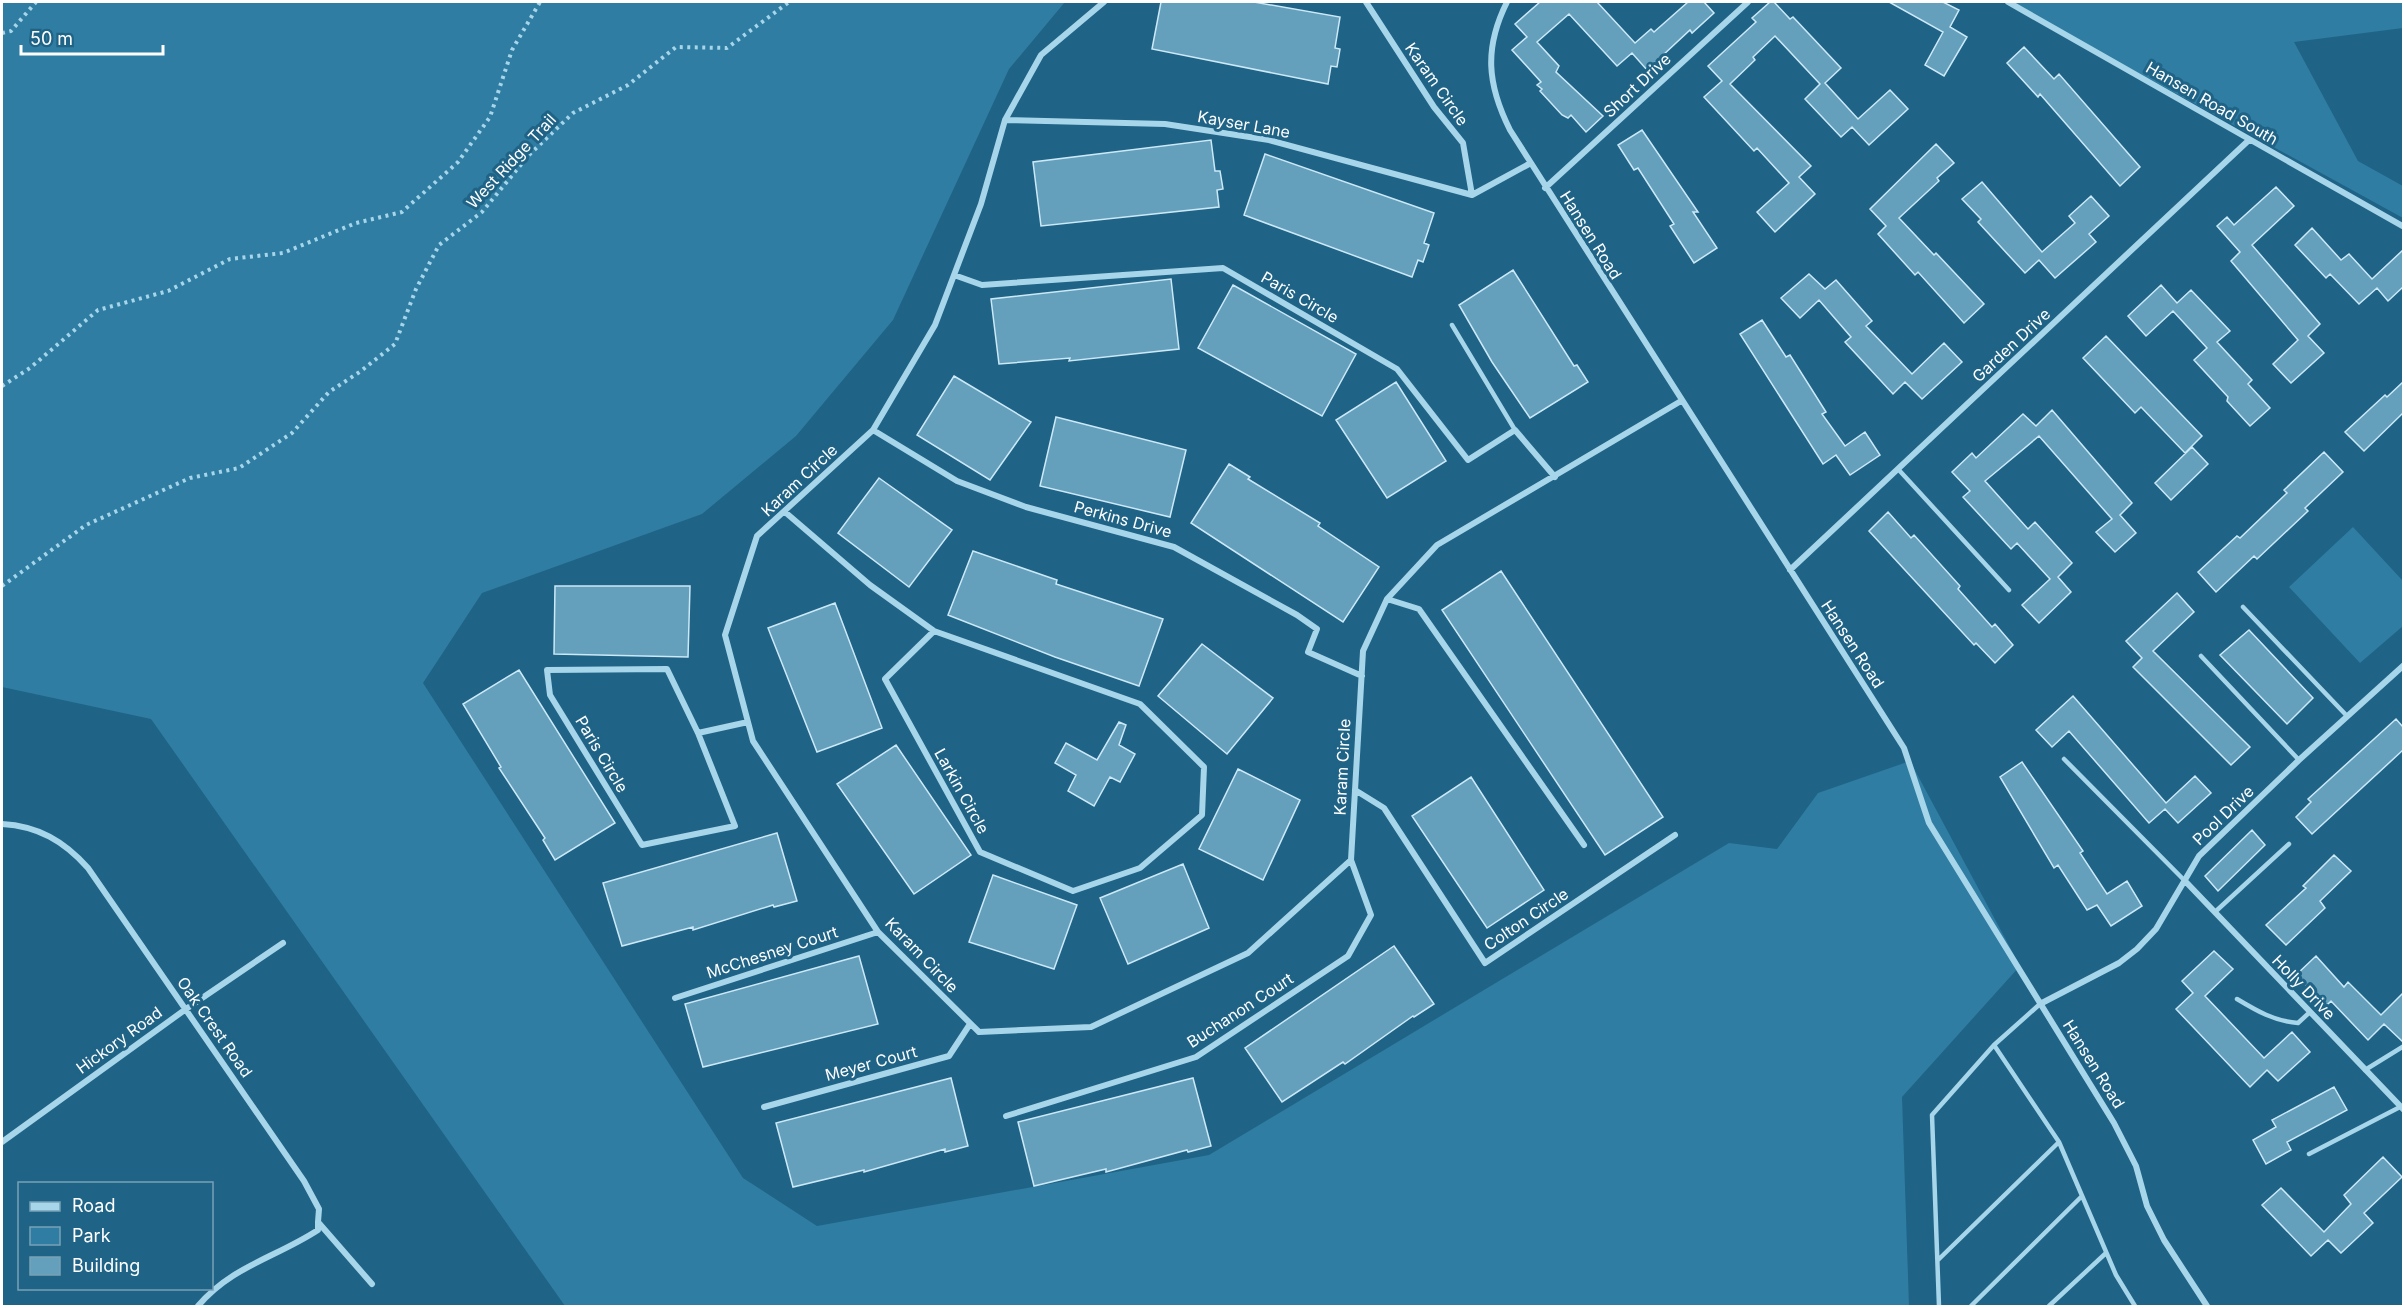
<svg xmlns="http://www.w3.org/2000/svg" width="2405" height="1308" viewBox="0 0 2405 1308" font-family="Inter,sans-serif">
  <rect width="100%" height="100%" fill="#1f6386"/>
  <path fill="#2f7da2" d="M2,2H1065L1009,69L893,320L796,436L702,514L482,593L423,683L743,1178L817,1226L1209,1155L1729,843L1777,849L1818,793L1910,761L2020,966L1902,1097L1909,1306H565L151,719L2,687Z
    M2009,2H2403V28L2294,42L2358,161L2403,186V218Z
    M2353,527L2403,581V626L2360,663L2289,587Z"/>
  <path fill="#649fbc" stroke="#cce9f8" stroke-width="1.5" d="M1161,2H1254L1340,17L1335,48L1340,49L1337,67L1331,66L1328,84L1152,49Z
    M1540,2H1597L1635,43L1651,29L1654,32L1688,2H1704L1714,13L1692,33L1690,30L1647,70L1632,53L1617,66L1569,14L1537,42L1559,66L1556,72L1603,116L1586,132L1571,115L1568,118L1562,115L1540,91L1542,89L1537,85L1541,82L1512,50L1527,37L1515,24Z
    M1770,2H1774L1790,19L1793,17L1841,68L1825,83L1858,119L1890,90L1908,109L1869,145L1852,127L1841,137L1805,99L1820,84L1775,36L1753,57L1755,60L1730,84L1811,166L1799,177L1815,194L1775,232L1757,212L1789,183L1757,148L1754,151L1704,97L1722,81L1708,66L1756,22L1752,18Z
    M1889,2H1943L1959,10L1950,27L1967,37L1944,76L1925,65L1943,32Z
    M2024,47L2054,79L2059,74L2140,167L2120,186L2040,94L2038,97L2007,63Z
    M1642,130L1698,212H1693L1717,248L1694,263L1670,226L1674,224L1638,168L1634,170L1618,145Z
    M1211,140L1215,171H1220L1223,189L1217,190L1219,207L1041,226L1033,162Z
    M1936,144L1954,163L1937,178L1939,181L1899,218L1934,255L1936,253L1984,304L1964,323L1918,272L1915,275L1878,234L1886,226L1870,209Z
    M1265,154L1434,213L1424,243L1429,245L1423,262L1418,260L1412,277L1244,215Z
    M1982,182L2042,252L2075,223L2069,216L2091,196L2109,216L2089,234L2096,242L2055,278L2039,260L2025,273L1978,222L1981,219L1962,199Z
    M2276,187L2294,206L2252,245L2320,324L2308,336L2324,353L2291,383L2273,364L2298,340L2231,261L2240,252L2217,226L2227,217L2234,225Z
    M2312,228L2341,260L2349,254L2372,279L2403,250V287L2388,301L2377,288L2359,304L2330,274L2326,278L2295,245Z
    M1513,270L1574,366L1577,365L1588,382L1530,418L1492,362L1459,305Z
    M1809,274L1825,289L1836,280L1872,321L1866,326L1912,374L1944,343L1962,362L1922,399L1905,382L1893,394L1845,342L1851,337L1819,300L1800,318L1781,298Z
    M1171,279L1179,349L1069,361L1070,358L999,364L991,299Z
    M1233,285L1356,354L1322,416L1198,348Z
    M2161,285L2177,303L2191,290L2230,331L2217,342L2252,380L2248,384L2270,408L2250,426L2227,401L2228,397L2194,360L2207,348L2173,311L2146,336L2128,316Z
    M1762,320L1786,357L1790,355L1826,412L1822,414L1845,446L1865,432L1880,455L1850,475L1836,455L1823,464L1740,334Z
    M2106,336L2202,436L2185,453L2141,407L2135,413L2083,358Z
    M954,376L1031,422L990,480L917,435Z
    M1396,382L1446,461L1387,498L1336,420Z
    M2403,382V413L2364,451L2345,432L2385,395L2387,397Z
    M2052,410L2132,503L2120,515L2136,533L2115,552L2096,532L2112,519L2039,436L1985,481L2028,529L2035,522L2072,563L2058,577L2071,592L2039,623L2022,605L2050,579L2017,543L2011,549L1963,497L1970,491L1952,472L1972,453L1976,458L2023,414L2036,426Z
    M1056,417L1186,450L1170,517L1040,486Z
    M2192,447L2208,464L2171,500L2155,483Z
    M2324,452L2343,472L2305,508L2308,511L2257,559L2254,556L2216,592L2198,572L2237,536L2240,538L2287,493L2284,490Z
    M1229,464L1250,477L1248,479L1320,523L1318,526L1379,567L1343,622L1191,523Z
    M879,478L952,530L909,587L838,533Z
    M1888,512L1911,538L1914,535L1960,586L1958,589L1992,627L1995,624L2013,645L1995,663L1976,643L1974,645L1869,531Z
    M973,551L1057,580L1056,584L1163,619L1139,686L1055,657L948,615Z
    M1501,571L1663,817L1605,855L1442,610Z
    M555,586H690L688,657L554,654Z
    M2177,593L2194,612L2153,651L2250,747L2231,765L2133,667L2142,658L2126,641Z
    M835,603L882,728L817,752L768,628Z
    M2249,630L2313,698L2287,724L2220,655Z
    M1202,644L1273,698L1227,754L1158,696Z
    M519,670L615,823L555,860L543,840L545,838L499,768L501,767L463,704Z
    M2073,696L2166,803L2195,776L2211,793L2178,823L2165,809L2149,823L2069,731L2052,747L2036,730Z
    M2396,719L2403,727V750L2312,834L2296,817L2311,802L2308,799Z
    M1119,722L1126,725L1119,745L1135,754L1120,782L1110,777L1094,806L1068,791L1076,775L1055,763L1066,743L1097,760Z
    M896,745L971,855L914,894L837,784Z
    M2022,762L2083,851L2080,853L2107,894L2127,881L2142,906L2111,926L2097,905L2087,910L2058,865L2054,868L2000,777Z
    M1238,769L1300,800L1263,880L1199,849Z
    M1471,777L1544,890L1487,928L1412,816Z
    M2252,830L2265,845L2218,891L2205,876Z
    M777,833L797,901L774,907L773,905L693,930V927L622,946L603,883Z
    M2334,855L2351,871L2320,901L2325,908L2286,945L2266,925L2306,888L2303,886Z
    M1183,864L1209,928L1128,964L1100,898Z
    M993,875L1077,905L1054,969L969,942Z
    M1394,946L1434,1004L1414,1017L1413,1016L1345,1064L1343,1062L1282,1102L1245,1048Z
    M2214,951L2233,969L2205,996L2264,1058L2292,1032L2310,1052L2278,1081L2267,1070L2250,1087L2176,1009L2193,993L2182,981Z
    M859,956L878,1024L703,1067L685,1004Z
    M2316,956L2344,987L2348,982L2381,1015L2403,993V1042L2384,1024L2368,1040L2331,1001L2326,1006L2296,975Z
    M951,1078L968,1146L945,1152V1149L864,1172V1170L793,1187L776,1123Z
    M1193,1078L1211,1146L1188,1152L1187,1150L1106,1172V1169L1034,1186L1018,1122Z
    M2334,1087L2347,1110L2287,1142L2291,1150L2266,1164L2253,1140L2276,1127L2272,1120Z
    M2383,1157L2402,1177L2364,1213L2373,1223L2341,1253L2328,1240L2311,1256L2262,1205L2281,1188L2324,1232L2351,1204L2344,1195Z"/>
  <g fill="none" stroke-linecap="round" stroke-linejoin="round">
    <path stroke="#a7d5ea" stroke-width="4" stroke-dasharray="3 4.5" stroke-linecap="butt" d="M2,33L11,31L36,2
      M2,386L30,368L98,310L168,291L230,259L283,253L356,223L402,212L458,162L490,117L512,50L540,2
      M2,586L86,525L190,478L239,468L292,433L329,392L361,371L395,344L416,289L439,245L482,212L529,155L573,113L628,85L676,47L727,48L789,2"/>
    <path stroke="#a7d5ea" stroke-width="4.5" d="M1452,325L1515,430
      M1898,469L2009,590
      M2243,607L2347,716
      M2201,656L2299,760
      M2064,759L2186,882
      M2215,912L2289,844
      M2237,999C2257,1011 2274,1021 2298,1023L2310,1012
      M1994,1045L2040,1004
      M2365,1070L2404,1046
      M2309,1154L2400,1107
      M1938,1260L2059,1142
      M1939,1306L1932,1115L1994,1045L2059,1142L2116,1275L2135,1306
      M1971,1306L2082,1196
      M2049,1306L2106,1253"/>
    <path stroke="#a7d5ea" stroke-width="6" d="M1104,2L1041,55L1005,120L981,204L935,325L873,430L757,536L725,635L753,741L878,932L979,1032L1091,1027L1248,953L1351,860L1363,651L1387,599L1437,545L1681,401
      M1366,2L1434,107L1463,143L1472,195L1529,164
      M1507,2C1484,48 1487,84 1510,130L1904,748L1929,823L2114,1123L2136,1166L2147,1206L2164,1240L2207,1306
      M2008,2L2404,227
      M1005,120L1165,124L1269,140L1472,195
      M1545,188L1748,2
      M954,275L982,285L1223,268L1397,369L1468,460L1515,430L1555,477
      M873,430L957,481L1026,507L1174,547L1297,615L1317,629L1308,652L1362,676
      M785,512L870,585L934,631L1140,704L1204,767L1202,815L1140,868L1073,891L980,852L885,679L934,631
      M1790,570L2249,140
      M1387,599L1419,609L1584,845
      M698,733L735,826L642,845L550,695L547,670L667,669L698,733L748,722
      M1355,790L1384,808L1485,963L1675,835
      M2,824C38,826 64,841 88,868L304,1181L319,1209L318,1222L372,1284
      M2186,882L2404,1110
      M675,998L878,932
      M2040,1004L2119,963L2137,949L2156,929L2199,856L2299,760L2404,665
      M764,1107L949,1056L970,1024
      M1006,1116L1196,1057L1348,956L1371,915L1351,860
      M2,1142L186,1009L283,943
      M198,1306C232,1266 275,1258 318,1230V1222"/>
  </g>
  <g text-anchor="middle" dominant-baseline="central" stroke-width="6" stroke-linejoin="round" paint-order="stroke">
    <g font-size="16" fill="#fff" stroke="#1f6386">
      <text transform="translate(1437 84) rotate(55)">Karam Circle</text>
      <text transform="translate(1637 85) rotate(-43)">Short Drive</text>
      <text transform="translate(2212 103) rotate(30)">Hansen Road South</text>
      <text transform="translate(1244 124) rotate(10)">Kayser Lane</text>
      <text transform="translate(511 161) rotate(-47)">West Ridge Trail</text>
      <text transform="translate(1591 235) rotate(58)">Hansen Road</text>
      <text transform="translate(1300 297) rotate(30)">Paris Circle</text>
      <text transform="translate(2011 345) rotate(-43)">Garden Drive</text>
      <text transform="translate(799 480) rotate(-43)">Karam Circle</text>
      <text transform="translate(1123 519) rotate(15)">Perkins Drive</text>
      <text transform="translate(1853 644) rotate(57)">Hansen Road</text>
      <text transform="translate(602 754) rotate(59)">Paris Circle</text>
      <text transform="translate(1342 767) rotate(-87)">Karam Circle</text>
      <text transform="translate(962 791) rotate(61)">Larkin Circle</text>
      <text transform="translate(2223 815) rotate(-44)">Pool Drive</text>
      <text transform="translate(1526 919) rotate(-34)">Colton Circle</text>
      <text transform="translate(772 952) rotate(-18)">McChesney Court</text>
      <text transform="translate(922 955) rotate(46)">Karam Circle</text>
      <text transform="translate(2304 987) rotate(46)">Holly Drive</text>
      <text transform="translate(1240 1010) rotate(-33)">Buchanon Court</text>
      <text transform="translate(215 1027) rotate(55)">Oak Crest Road</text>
      <text transform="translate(119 1040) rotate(-36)">Hickory Road</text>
      <text transform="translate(871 1063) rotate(-15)">Meyer Court</text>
      <text transform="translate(2094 1064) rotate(58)">Hansen Road</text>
    </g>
  </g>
  <rect width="2405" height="1308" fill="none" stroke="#ffffff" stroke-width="6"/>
  <rect x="18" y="1182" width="195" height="108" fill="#1f6386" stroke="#79a1b6" stroke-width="1.5"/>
  <rect x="30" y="1202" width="30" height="9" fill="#a7d5ea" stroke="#79a1b6" stroke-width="1.5"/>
  <text x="72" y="1212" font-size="18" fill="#ffffff">Road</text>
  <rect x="30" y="1227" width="30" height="18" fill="#2f7da2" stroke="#79a1b6" stroke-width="1.5"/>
  <text x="72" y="1242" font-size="18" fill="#ffffff">Park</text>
  <rect x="30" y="1257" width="30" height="18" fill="#649fbc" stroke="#79a1b6" stroke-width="1.5"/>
  <text x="72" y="1272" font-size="18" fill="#ffffff">Building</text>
  <path d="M21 45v9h142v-9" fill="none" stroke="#ffffff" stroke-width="3"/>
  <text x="30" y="45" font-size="18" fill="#ffffff" stroke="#1f6386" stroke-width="4.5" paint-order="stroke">50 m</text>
</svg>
